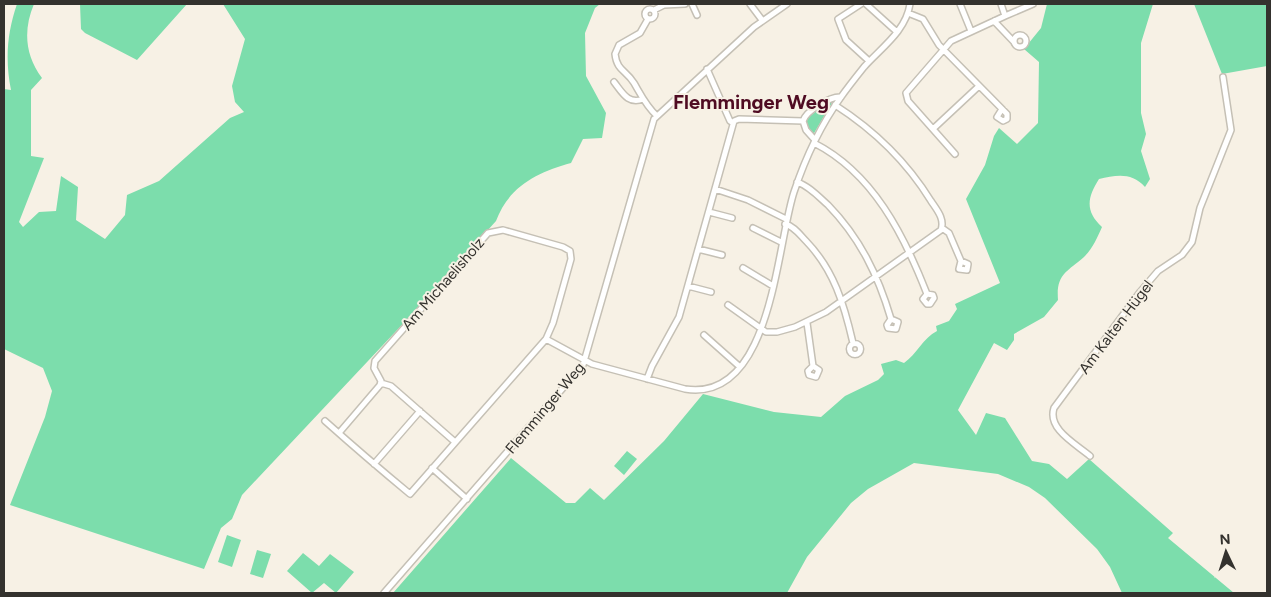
<svg xmlns="http://www.w3.org/2000/svg" width="1271" height="597" viewBox="0 0 1271 597" font-family="Figtree,sans-serif">
  <rect width="100%" height="100%" fill="#f7f1e5"/>
  <path fill="#7cddac" d="M17,4H34C23,30 25,55 42,78L31,90V156L44,158L19,222L23,227L39,212L56,211L61,176L78,187L76,220L105,239L125,215L127,195L159,181L230,118L244,112L235,102L232,86L245,39L223,4H600L595,8L585,33L586,76L606,113L602,138L583,139L571,163C538,172 509,186 496,221L415,311L242,495L232,519L221,528L204,569L10,505L45,417L52,391L43,368L4,349V89L11,90C5,60 7,33 17,4Z
    M80,4H187L137,60L85,33L81,29Z
    M1047,4H1153L1141,43V113L1146,134L1141,151L1150,179L1145,187C1132,172 1116,175 1099,179C1087,198 1085,211 1102,227C1097,238 1093,248 1084,257C1067,272 1056,274 1058,300L1044,317L1014,334V340L1007,350L994,343L958,410L976,435L986,413L1005,418L1032,461L1049,464L1067,479L1089,459L1173,533L1168,538L1234,593H1122L1110,567L1097,549L1045,498L1029,487L998,474L914,463L868,489L851,503L807,557L787,593H393L511,458L566,503H575L590,488L604,500L664,441L703,394L774,412L821,417L845,396L878,380L884,374L881,364L896,360L904,363C917,354 923,338 937,331L936,326L949,321L957,309L955,304L1000,283L966,199L985,165L994,136L999,128L1017,144L1038,123L1039,62L1024,49L1041,28Z
    M1194,4H1267V66L1222,74Z
    M832,100L833,101L813,135L805,125L806,118Z
    M627,451L637,459L624,475L614,466Z
    M227,535L241,540L232,567L218,562Z
    M257,550L271,554L263,578L250,574Z
    M303,553L319,566L330,554L354,572L336,593L324,583L312,593L287,571Z"/>
  <g fill="none" stroke-linecap="round" stroke-linejoin="round">
    <defs>
      <path id="street" d="M692,4L697,15
        M750,4L762,20
        M861,4L838,19L846,40L869,61
        M866,4L897,32
        M960,4L971,31
        M645 14a5 5 0 1 1 10 0a5 5 0 1 1-10 0Z
        M654,10L664,5L685,4
        M908,13L923,19L939,45L1007,114V119L1003,121L997,117L1002,109
        M1005,16L1033,4
        M648,19L640,33L619,45L615,54C617,71 626,70 634,83C641,95 646,106 657,116
        M994,21L1014,42
        M1014 41a6 6 0 1 1 12 0a6 6 0 1 1-12 0Z
        M707,69L730,121L733,123
        M614,82C622,92 628,105 643,99
        M803,121C806,111 830,96 841,97
        M803,121L806,130L815,140
        M934,128L979,86
        M814,143C873,173 904,235 927,294L923,299L927,304H930L934,298L933,295L927,294
        M955,154L908,101L906,93L951,41L1005,16L1001,4
        M797,182C809,186 819,197 828,205C860,238 878,275 891,319L898,322L896,329L888,328L887,325L891,319
        M715,189L748,200L786,219
        M709,212L732,218
        M785,224C794,226 800,235 806,241C834,270 844,304 853,343
        M753,228L781,242
        M942,228L949,233L961,261L959,269L967,270L968,264L961,261
        M698,249L722,255
        M743,268L773,286
        M688,286L711,292
        M728,305L766,332H777L795,327L826,312L941,230C945,219 937,210 931,201C907,162 874,130 835,105
        M807,323L813,366L808,371L809,375L816,377L819,370L813,366
        M704,335L740,367
        M546,339L592,364L685,389C772,403 776,247 794,192C805,159 820,126 841,97C848,87 856,77 864,67C881,48 906,31 910,4
        M849.5 349a5.5 5.5 0 1 1 11 0a5.5 5.5 0 1 1-11 0Z
        M647,379L652,366L679,317L734,121L739,119L803,121
        M381,383L391,386L455,442
        M325,421C353,446 381,470 410,494L546,339L553,323L571,259L570,251L563,247L503,230L488,233L375,361L374,368L381,381L380,385L339,433
        M1090,456C1076,444 1047,429 1054,408L1140,292L1158,271L1182,255L1192,242L1200,208L1231,130L1223,77
        M374,464L420,411
        M432,468L467,499
        M384,593L583,365L654,119L754,27L787,4"/>
    </defs>
    <use href="#street" stroke="#c5c0b5" stroke-width="8"/>
    <use href="#street" stroke="#fff" stroke-width="5"/>
  </g>
  <g text-anchor="middle" dominant-baseline="central" stroke-width="4" stroke-linejoin="round" paint-order="stroke">
    <g font-size="15" fill="#34322e" stroke="#f7f1e5">
      <text transform="translate(443 284) rotate(-49)">Am Michaelisholz</text>
      <text transform="translate(1116 327) rotate(-53)">Am Kalten Hügel</text>
      <text transform="translate(545 408) rotate(-50)">Flemminger Weg</text>
    </g>
    <g font-size="20" font-weight="bold" fill="#4f0b22" stroke="#f7f1e5">
      <text x="751" y="102">Flemminger Weg</text>
    </g>
  </g>
  <rect width="1271" height="597" fill="none" stroke="#34322e" stroke-width="10"/>
  <g transform="translate(1226 552) rotate(356)" stroke="#f7f1e5" stroke-width="4" paint-order="stroke">
  <path d="M0-4L9 19L0 12L-9 19Z" fill="#34322e"/>
  <text y="-8" font-size="14" font-weight="bold" text-anchor="middle" fill="#34322e">N</text>
  </g>
</svg>
